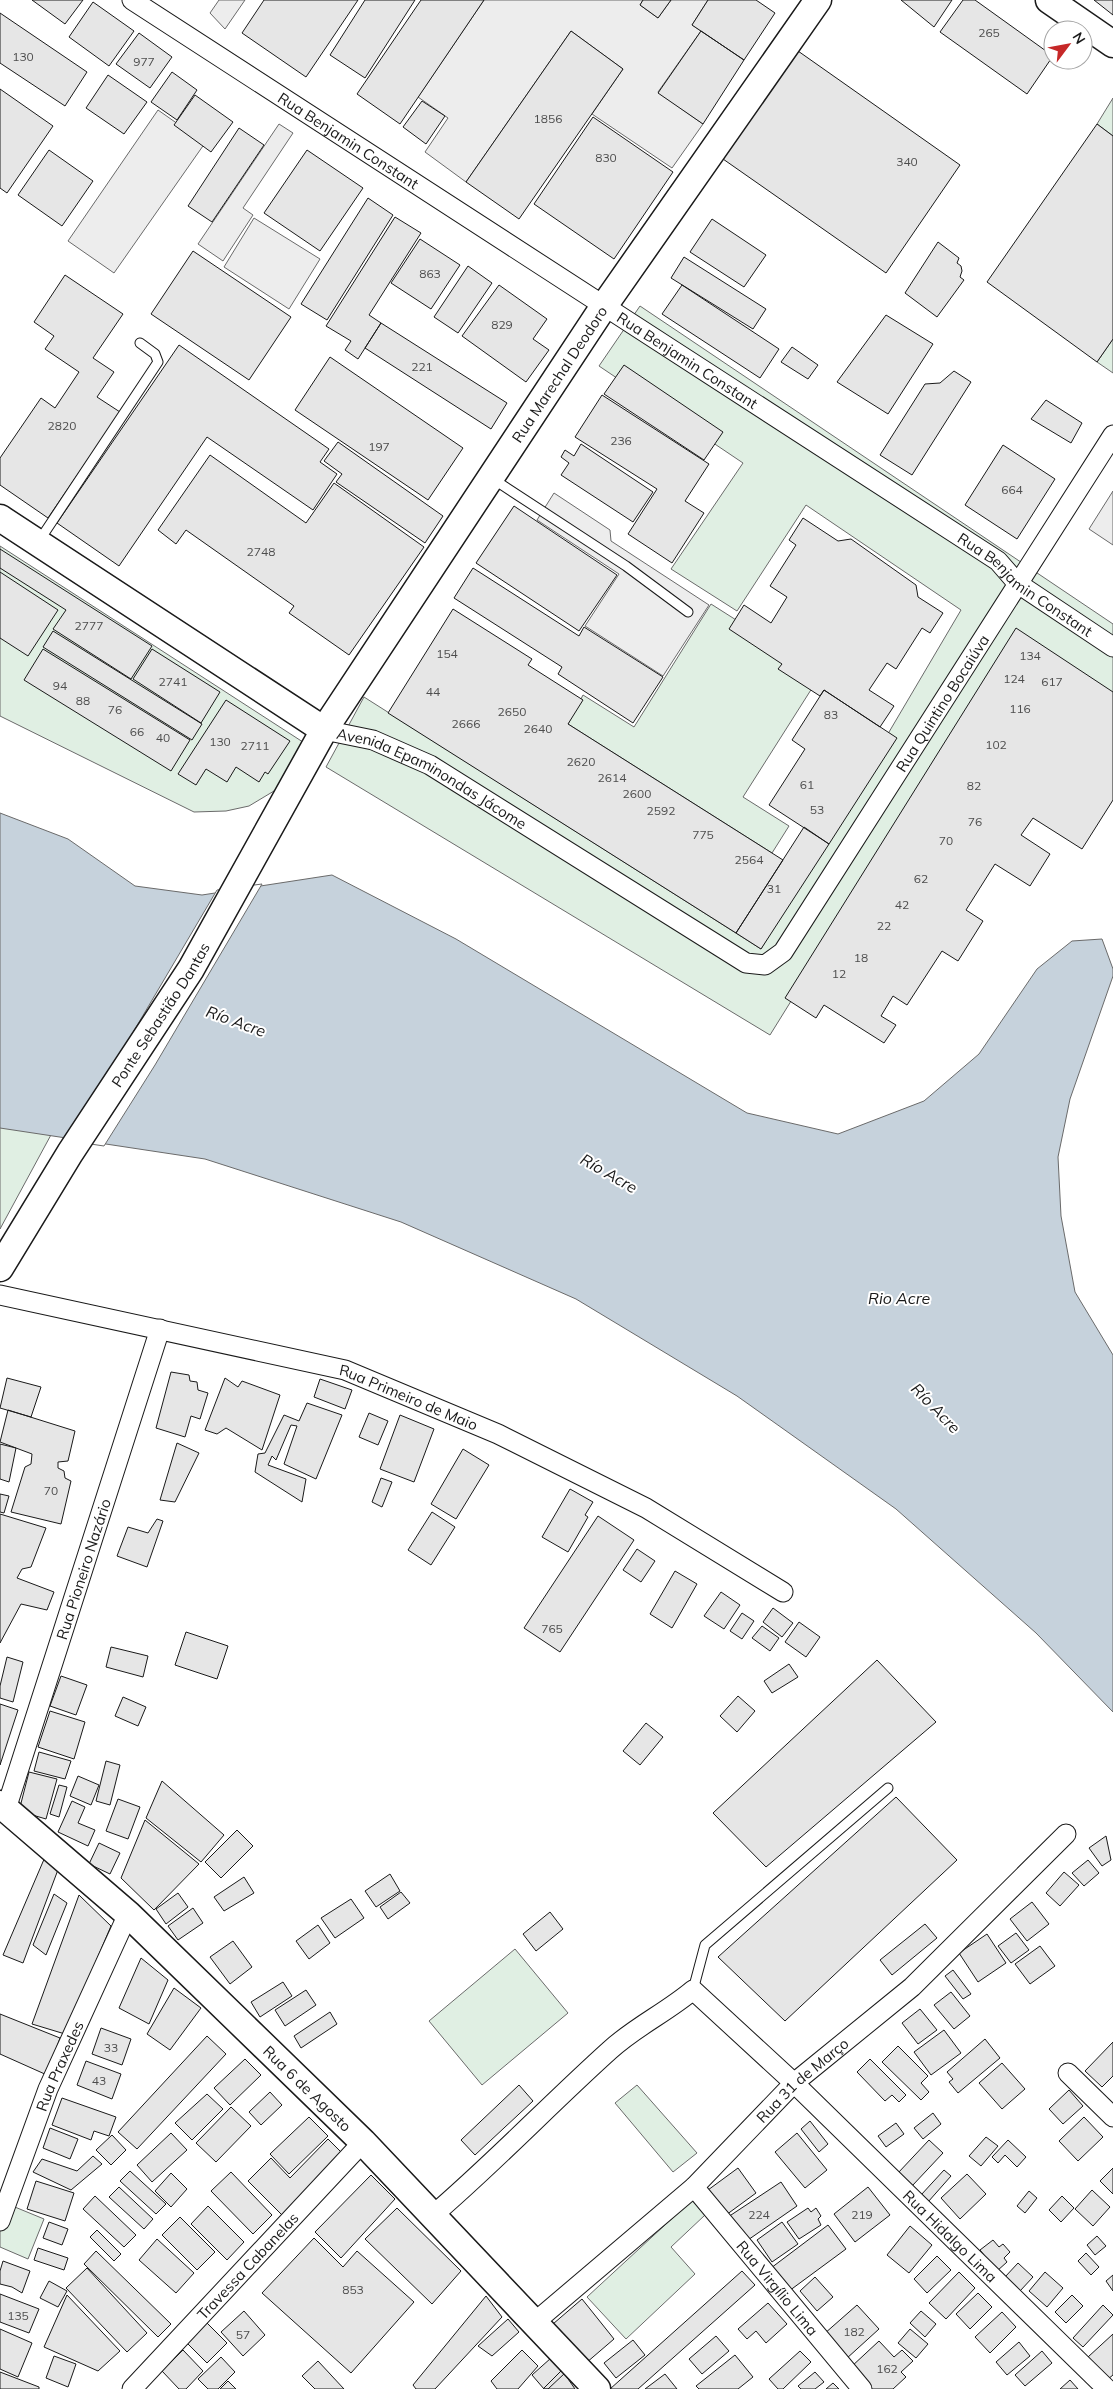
<svg xmlns="http://www.w3.org/2000/svg" width="1113" height="2389" viewBox="0 0 1113 2389" font-family="Mulish,sans-serif">
  <rect width="100%" height="100%" fill="#fff"/>
  <path fill="#e0efe3" stroke="#6a6a6a" d="M1113,98V136L1097,124Z
    M640,306L1113,624V709L1014,642L770,1035L326,767L364,697L761,949L961,610L806,505L737,611L671,569L743,463L599,366Z
    M1113,339V373L1097,362Z
    M0,546L306,744L279,788L249,806L226,811L194,812L0,716Z
    M711,604L821,674L743,797L789,826L772,853L568,724L583,695L634,727Z
    M0,1124L52,1133L0,1229Z
    M515,1949L568,2013L482,2085L429,2021Z
    M637,2085L697,2153L673,2172L615,2103Z
    M692,2200L705,2215L671,2247L695,2274L626,2339L587,2297Z
    M10,2205L44,2219L28,2259L0,2247V2228Z"/>
  <path fill="#ededed" stroke="#6a6a6a" d="M219,0H245L225,29L210,13Z
    M484,0H643L640,5L658,18L671,0H708L692,25L701,31L658,92L703,124L672,168L592,114L623,69L571,31L466,182L425,152L448,118L418,97Z
    M158,110L205,143L114,273L68,241Z
    M279,124L293,133L243,208L253,215L223,261L198,244Z
    M254,218L320,259L289,309L224,267Z
    M1113,491V545L1089,529Z
    M554,493L610,530L611,541L709,605L663,676L585,626L619,574L537,520Z"/>
  <path fill="#c6d2dc" stroke="#6a6a6a" d="M0,813L68,839L135,886L202,895L332,875L456,939L747,1113L838,1134L924,1101L979,1054L1037,969L1072,941L1102,939L1113,969V976L1070,1099L1058,1157L1061,1216L1075,1292L1113,1355V1712L1036,1633L896,1509L737,1396L576,1299L401,1222L205,1159L0,1128Z"/>
  <path fill="#fff" stroke="#6a6a6a" d="M262,884L155,1065L104,1146L64,1140L122,1051L217,890Z"/>
  <path fill="#e6e6e6" stroke="#1a1a1a" d="M32,0H83L65,24Z
    M264,0H358L306,77L242,33Z
    M365,0H415L365,78L330,55Z
    M421,0H484L400,124L357,94Z
    M643,0H671L658,18L640,5Z
    M708,0H756L775,13L744,60L692,25Z
    M901,0H952L934,27Z
    M963,0H975L1053,56L1027,94L940,32Z
    M1094,0H1113V15Z
    M93,2L134,31L109,66L69,37Z
    M0,13L87,72L65,106L0,63Z
    M571,31L623,69L519,219L466,182Z
    M701,31L744,60L703,124L658,93Z
    M139,33L172,57L150,88L116,64Z
    M798,51L960,165L886,273L723,159Z
    M172,72L197,90L177,120L151,102Z
    M108,75L147,102L124,134L86,108Z
    M0,89L53,126L7,193L0,188Z
    M195,95L233,122L211,152L174,125Z
    M422,101L445,116L426,144L403,127Z
    M593,117L673,172L614,259L534,204Z
    M1097,124L1113,136V339L1097,362L987,282Z
    M239,128L264,145L212,222L188,206Z
    M49,150L93,181L62,226L18,195Z
    M307,150L363,188L320,251L264,213Z
    M368,198L393,215L327,320L301,304Z
    M395,217L421,233L369,315L381,323L358,359L345,350L351,341L326,326Z
    M712,219L766,255L744,287L690,252Z
    M420,239L460,265L431,309L391,283Z
    M938,242L959,258L957,263L961,266L962,271L960,277L964,280L937,317L905,293Z
    M193,251L291,317L249,380L151,314Z
    M684,257L766,309L753,329L671,278Z
    M468,266L492,283L458,333L434,317Z
    M65,275L123,314L93,358L114,372L97,397L120,412L48,518L0,485V458L41,398L55,408L79,372L45,349L54,336L34,322Z
    M499,285L547,319L533,339L549,350L526,382L462,336Z
    M682,285L779,349L760,378L662,314Z
    M886,315L933,344L888,414L837,382Z
    M381,323L507,403L491,429L365,348Z
    M179,345L329,449L320,462L337,474L313,510L207,437L119,566L57,523Z
    M792,347L818,365L808,379L781,362Z
    M330,357L463,448L428,500L295,410Z
    M624,365L723,432L704,460L604,394Z
    M954,371L971,382L912,475L880,455L925,384L940,383Z
    M602,395L709,464L685,501L704,513L672,563L628,534L657,489L575,437Z
    M1046,400L1082,423L1071,443L1031,419Z
    M338,442L443,516L425,543L336,482L342,474L324,461Z
    M581,444L653,492L633,522L561,475L569,463L561,457L565,450L574,456Z
    M1003,445L1055,479L1017,539L965,505Z
    M210,455L306,523L334,483L424,547L349,655L289,613L294,606L186,530L176,544L158,530Z
    M514,506L617,575L579,631L476,563Z
    M803,518L838,541L851,539L916,585L918,597L943,613L930,633L922,628L896,669L887,663L869,690L894,706L880,727L824,690L820,696L778,669L782,664L729,629L744,605L771,623L787,597L770,586L796,545L789,540Z
    M0,549L152,646L131,679L53,629L66,610L0,568Z
    M473,568L579,636L584,627L663,677L633,723L558,674L562,667L454,598Z
    M0,572L58,610L28,656L0,638Z
    M453,609L532,659L528,665L583,700L568,724L783,860L736,933L388,713Z
    M1016,628L1113,692V800L1082,849L1033,818L1021,835L1050,854L1030,886L995,864L966,910L983,921L958,961L942,951L907,1005L893,996L881,1016L896,1025L884,1043L824,1005L816,1018L785,998Z
    M53,631L202,724L192,740L43,647Z
    M43,649L190,740L171,771L24,680Z
    M152,649L220,692L201,723L133,679Z
    M824,690L897,738L829,844L769,805L805,749L792,740Z
    M226,700L290,741L268,774L265,772L259,782L236,767L227,782L206,769L196,785L178,774Z
    M804,827L829,844L761,949L736,933Z
    M171,1372L189,1375L190,1381L197,1382L198,1390L208,1393L200,1419L191,1416L185,1437L156,1428Z
    M7,1378L41,1387L31,1417L0,1408Z
    M225,1378L238,1387L242,1381L280,1395L262,1450L226,1428L217,1434L205,1430Z
    M320,1379L352,1390L345,1409L314,1397Z
    M307,1403L342,1415L316,1479L284,1464L297,1426L291,1425L276,1460L272,1456L268,1465L306,1479L302,1502L255,1472L258,1454L265,1453L284,1415L299,1421Z
    M8,1410L75,1431L68,1461L58,1462V1468L64,1471L65,1478L71,1481L61,1524L11,1512L25,1467L31,1464L32,1454L0,1442Z
    M369,1413L388,1421L378,1445L359,1437Z
    M400,1415L434,1429L414,1482L380,1469Z
    M177,1443L199,1453L175,1502L160,1500Z
    M0,1444L16,1448L9,1482L0,1479Z
    M463,1449L489,1465L456,1519L431,1504Z
    M381,1478L392,1482L382,1507L372,1502Z
    M570,1489L593,1502L585,1515L588,1517L568,1552L542,1537Z
    M0,1494L9,1496L4,1513L0,1512Z
    M432,1512L455,1527L431,1565L408,1550Z
    M0,1514L46,1528L31,1567L22,1569L17,1578L54,1592L47,1610L21,1604L0,1643Z
    M598,1516L634,1540L560,1652L524,1628Z
    M157,1519L163,1521L147,1567L117,1556L128,1527L148,1533Z
    M637,1549L655,1561L641,1582L623,1570Z
    M675,1571L697,1584L672,1628L650,1614Z
    M721,1592L740,1605L724,1629L704,1616Z
    M773,1608L793,1623L782,1637L763,1622Z
    M742,1613L754,1621L742,1639L730,1631Z
    M799,1622L820,1637L806,1657L785,1642Z
    M762,1626L779,1638L770,1651L752,1638Z
    M186,1632L228,1646L217,1679L175,1665Z
    M111,1647L148,1656L143,1677L106,1667Z
    M7,1657L23,1662L13,1702L0,1698V1686Z
    M877,1660L936,1722L766,1867L713,1813Z
    M789,1664L798,1677L772,1693L764,1681Z
    M61,1676L87,1685L76,1715L50,1706Z
    M738,1696L755,1711L737,1732L720,1716Z
    M123,1697L146,1707L138,1726L115,1716Z
    M0,1704L18,1710L0,1765Z
    M50,1711L85,1722L74,1759L38,1747Z
    M646,1723L663,1737L640,1765L623,1751Z
    M39,1752L71,1761L65,1779L34,1771Z
    M106,1761L120,1765L110,1805L96,1801Z
    M29,1772L57,1779L46,1819L19,1811Z
    M78,1776L99,1785L91,1805L70,1796Z
    M162,1781L224,1835L201,1862L146,1818Z
    M59,1785L67,1787L59,1817L50,1814Z
    M896,1797L957,1860L785,2021L718,1957Z
    M118,1799L140,1807L128,1839L106,1831Z
    M72,1801L85,1807L78,1823L95,1830L88,1846L58,1832Z
    M145,1820L199,1864L154,1910L121,1878Z
    M237,1830L253,1846L221,1878L205,1862Z
    M1106,1836L1111,1860L1102,1866L1089,1848Z
    M99,1843L120,1853L110,1874L89,1864Z
    M45,1857L59,1867L23,1963L3,1955Z
    M1088,1860L1099,1873L1084,1886L1072,1873Z
    M1064,1872L1079,1885L1060,1906L1046,1893Z
    M390,1874L400,1891L376,1907L365,1891Z
    M244,1877L254,1893L224,1911L214,1897Z
    M401,1892L410,1903L388,1919L380,1907Z
    M178,1893L188,1907L166,1924L156,1909Z
    M54,1894L67,1903L46,1955L33,1945Z
    M79,1895L111,1926L65,2034L32,2024Z
    M351,1899L364,1918L335,1938L321,1918Z
    M1032,1902L1049,1924L1027,1941L1010,1919Z
    M193,1908L203,1923L178,1940L168,1926Z
    M550,1912L563,1929L536,1951L523,1934Z
    M925,1924L937,1938L892,1975L880,1960Z
    M318,1925L330,1943L309,1959L296,1941Z
    M1016,1933L1029,1950L1011,1963L998,1946Z
    M987,1934L1006,1963L978,1982L959,1953Z
    M233,1941L252,1967L230,1984L210,1957Z
    M1040,1946L1055,1966L1030,1984L1015,1964Z
    M141,1958L168,1980L149,2024L119,2008Z
    M953,1970L971,1994L963,1999L945,1976Z
    M283,1982L292,1996L260,2017L251,2002Z
    M174,1988L201,2008L170,2050L147,2034Z
    M306,1990L316,2005L285,2026L275,2010Z
    M951,1992L970,2016L954,2029L934,2005Z
    M920,2009L937,2030L918,2044L902,2023Z
    M330,2012L337,2024L301,2048L294,2036Z
    M0,2014L60,2038L47,2075L0,2054Z
    M101,2028L131,2039L122,2065L92,2054Z
    M944,2030L961,2053L931,2075L914,2052Z
    M207,2036L226,2054L137,2149L118,2132Z
    M985,2039L1000,2058L958,2093L949,2082L953,2079L947,2072Z
    M1113,2042V2076L1102,2087L1085,2071Z
    M898,2046L928,2076L921,2083L929,2092L921,2100L882,2062Z
    M245,2059L261,2075L230,2105L214,2088Z
    M870,2059L906,2095L899,2102L892,2095L885,2101L857,2072Z
    M86,2061L121,2074L112,2099L77,2085Z
    M1002,2063L1025,2089L1002,2109L979,2083Z
    M519,2085L533,2101L475,2155L461,2140Z
    M1069,2090L1083,2106L1063,2124L1049,2109Z
    M270,2092L282,2105L261,2125L249,2112Z
    M207,2094L223,2109L192,2140L175,2123Z
    M62,2098L116,2117L109,2136L94,2131L91,2140L52,2125Z
    M231,2107L251,2126L216,2162L196,2143Z
    M933,2113L941,2124L923,2139L914,2128Z
    M309,2117L328,2136L289,2174L270,2154Z
    M1084,2117L1103,2137L1078,2161L1059,2141Z
    M810,2121L828,2144L819,2152L801,2129Z
    M896,2123L904,2134L886,2147L878,2136Z
    M50,2128L78,2139L70,2159L43,2148Z
    M171,2133L187,2150L152,2182L137,2165Z
    M797,2133L827,2170L805,2188L775,2152Z
    M112,2135L126,2150L111,2165L96,2150Z
    M986,2137L998,2146L981,2166L969,2156Z
    M328,2139L346,2157L286,2219L248,2181L271,2158L290,2178Z
    M929,2140L943,2153L912,2186L898,2173Z
    M1008,2140L1026,2157L1017,2167L1005,2155L998,2163L992,2157Z
    M93,2156L102,2164L71,2190L33,2172L42,2159L77,2171Z
    M738,2168L756,2193L726,2215L708,2190Z
    M1113,2168V2194L1100,2181Z
    M944,2170L951,2176L928,2202L921,2195Z
    M130,2171L166,2204L156,2214L120,2181Z
    M231,2172L272,2215L253,2234L211,2191Z
    M171,2173L187,2189L171,2207L155,2191Z
    M967,2174L986,2194L960,2219L941,2198Z
    M371,2175L395,2199L341,2258L315,2232Z
    M36,2181L74,2193L65,2221L27,2209Z
    M781,2182L797,2206L745,2242L728,2217Z
    M119,2187L153,2219L144,2229L109,2197Z
    M868,2187L890,2215L855,2242L834,2214Z
    M1092,2190L1110,2207L1093,2226L1075,2209Z
    M1029,2191L1037,2198L1025,2213L1017,2206Z
    M95,2196L136,2235L124,2247L83,2209Z
    M1062,2196L1074,2208L1061,2222L1049,2210Z
    M208,2206L244,2242L227,2260L191,2224Z
    M397,2208L461,2271L432,2304L365,2239Z
    M808,2208L811,2212L816,2208L821,2216L818,2219L821,2225L799,2239L787,2222Z
    M180,2217L215,2252L197,2270L162,2235Z
    M49,2222L68,2229L62,2245L43,2238Z
    M782,2222L798,2244L772,2262L757,2240Z
    M828,2225L846,2249L789,2291L771,2268Z
    M910,2226L932,2245L909,2273L887,2255Z
    M97,2230L121,2254L114,2261L90,2237Z
    M1097,2236L1106,2246L1095,2255L1087,2245Z
    M314,2238L343,2267L357,2251L414,2302L351,2373L262,2293Z
    M157,2239L194,2273L176,2293L139,2260Z
    M993,2240L999,2247L1003,2244L1010,2252L1004,2258L1007,2262L997,2271L980,2250Z
    M38,2248L68,2258L64,2270L34,2260Z
    M96,2251L171,2324L158,2337L84,2264Z
    M1086,2253L1099,2267L1091,2275L1078,2261Z
    M937,2256L951,2270L927,2293L914,2279Z
    M3,2261L30,2271L22,2293L12,2287L0,2284V2271Z
    M1018,2263L1033,2277L1020,2291L1005,2277Z
    M87,2268L147,2333L127,2352L66,2288Z
    M742,2271L755,2285L638,2389H610Z
    M959,2272L975,2288L946,2319L929,2303Z
    M1045,2272L1063,2288L1047,2307L1029,2291Z
    M1113,2275V2291L1106,2281Z
    M815,2277L833,2297L817,2311L800,2291Z
    M49,2281L67,2291L58,2307L40,2298Z
    M978,2293L992,2307L970,2329L956,2314Z
    M0,2294L39,2309L29,2333L0,2322Z
    M67,2295L120,2351L98,2371L44,2347Z
    M1072,2295L1083,2306L1066,2323L1055,2312Z
    M486,2296L502,2317L435,2389H416L413,2385Z
    M582,2299L614,2339L586,2363L553,2324Z
    M768,2303L787,2324L766,2343L756,2331L747,2339L738,2329Z
    M857,2305L879,2329L846,2359L824,2334Z
    M1103,2305L1113,2315L1083,2347L1073,2338Z
    M244,2311L265,2335L243,2356L221,2332Z
    M921,2311L936,2324L925,2337L910,2323Z
    M1002,2312L1016,2327L990,2353L975,2337Z
    M203,2319L227,2343L207,2363L183,2339Z
    M508,2319L519,2332L492,2356L478,2346Z
    M0,2329L32,2343L18,2377L0,2369Z
    M910,2329L928,2344L916,2358L898,2343Z
    M1113,2334V2375L1108,2379L1088,2357Z
    M716,2336L729,2351L702,2374L689,2359Z
    M633,2340L645,2355L616,2378L604,2363Z
    M879,2341L894,2357L902,2350L913,2361L901,2372L906,2377L893,2389H871L851,2367Z
    M1019,2342L1030,2356L1007,2375L996,2362Z
    M183,2350L203,2371L186,2389H179L162,2371Z
    M522,2350L538,2366L518,2389H497L491,2381Z
    M800,2351L811,2362L783,2389H778L769,2379Z
    M1042,2351L1052,2363L1025,2386L1015,2375Z
    M735,2355L753,2377L738,2389H699L696,2386Z
    M54,2356L76,2364L68,2387L46,2378Z
    M221,2357L235,2372L218,2389H208L198,2379Z
    M551,2358L565,2373L548,2389H544L532,2375Z
    M318,2361L344,2389H315L302,2376Z
    M562,2370L575,2389H543Z
    M0,2372L39,2387V2389H0Z
    M815,2372L824,2382L815,2389H801L798,2386Z
    M665,2374L677,2389H645Z
    M1070,2380L1078,2389H1060Z
    M228,2381L236,2389H220Z
    M833,2383L839,2389H826Z"/>
  <g fill="none" stroke-linecap="round" stroke-linejoin="round">
    <defs>
      <path id="lane" d="M493,479L626,566L688,612
        M39,541L158,362L155,354L140,343
        M693,1990L705,1945L888,1788"/>
      <g id="street">
        <path id="s1" d="M132,0L998,561L1017,583L1113,647"/>
        <path id="s2" d="M324,730L373,740L430,765L746,963L765,965L783,952L1113,435"/>
        <path id="s3" d="M0,1295L345,1370L498,1434L646,1508L783,1592"/>
        <path id="s4" d="M6,1809L160,1329"/>
        <path d="M1068,2073L1113,2117"/>
        <path id="s5" d="M694,2187L862,2389"/>
        <path id="s6" d="M432,2216C494,2163 550,2104 610,2050C635,2027 667,2012 693,1990L794,2083L1107,2389"/>
        <path id="s7" d="M0,2221L48,2089L128,1914"/>
        <path id="s8" d="M535,2322L694,2187L794,2083L912,1987L1066,1834"/>
        <path id="s9" d="M132,2389L363,2142"/>
      </g>
      <g id="secondary">
        <path d="M1049,0L1113,44"/>
        <path d="M0,518L324,730"/>
        <path id="s10" d="M0,1268L70,1153L191,969L324,730L604,306L818,0"/>
        <path id="s11" d="M0,1804L128,1914L363,2142L597,2389"/>
      </g>
    </defs>
    <use href="#lane" stroke="#1a1a1a" stroke-width="11"/>
    <use href="#street" stroke="#1a1a1a" stroke-width="21"/>
    <use href="#secondary" stroke="#1a1a1a" stroke-width="29"/>
    <use href="#lane" stroke="#fff" stroke-width="9"/>
    <use href="#street" stroke="#fff" stroke-width="19"/>
    <use href="#secondary" stroke="#fff" stroke-width="26"/>
  </g>
  <g text-anchor="middle" dominant-baseline="central" stroke-width="4" stroke-linejoin="round" paint-order="stroke">
    <g font-size="12" fill="#4d4d4d">
      <text x="989" y="32">265</text>
      <text x="23" y="56">130</text>
      <text x="144" y="61">977</text>
      <text x="548" y="118">1856</text>
      <text x="606" y="157">830</text>
      <text x="907" y="161">340</text>
      <text x="430" y="273">863</text>
      <text x="502" y="324">829</text>
      <text x="422" y="366">221</text>
      <text x="62" y="425">2820</text>
      <text x="621" y="440">236</text>
      <text x="379" y="446">197</text>
      <text x="1012" y="489">664</text>
      <text x="261" y="551">2748</text>
      <text x="89" y="625">2777</text>
      <text x="447" y="653">154</text>
      <text x="1030" y="655">134</text>
      <text x="1014" y="678">124</text>
      <text x="173" y="681">2741</text>
      <text x="1052" y="681">617</text>
      <text x="60" y="685">94</text>
      <text x="433" y="691">44</text>
      <text x="83" y="700">88</text>
      <text x="1020" y="708">116</text>
      <text x="115" y="709">76</text>
      <text x="512" y="711">2650</text>
      <text x="831" y="714">83</text>
      <text x="466" y="723">2666</text>
      <text x="538" y="728">2640</text>
      <text x="137" y="731">66</text>
      <text x="163" y="737">40</text>
      <text x="220" y="741">130</text>
      <text x="996" y="744">102</text>
      <text x="255" y="745">2711</text>
      <text x="581" y="761">2620</text>
      <text x="612" y="777">2614</text>
      <text x="807" y="784">61</text>
      <text x="974" y="785">82</text>
      <text x="637" y="793">2600</text>
      <text x="817" y="809">53</text>
      <text x="661" y="810">2592</text>
      <text x="975" y="821">76</text>
      <text x="703" y="834">775</text>
      <text x="946" y="840">70</text>
      <text x="749" y="859">2564</text>
      <text x="921" y="878">62</text>
      <text x="774" y="888">31</text>
      <text x="902" y="904">42</text>
      <text x="884" y="925">22</text>
      <text x="861" y="957">18</text>
      <text x="839" y="973">12</text>
      <text x="51" y="1490">70</text>
      <text x="552" y="1628">765</text>
      <text x="111" y="2047">33</text>
      <text x="99" y="2080">43</text>
      <text x="759" y="2214">224</text>
      <text x="862" y="2214">219</text>
      <text x="353" y="2289">853</text>
      <text x="18" y="2315">135</text>
      <text x="854" y="2331">182</text>
      <text x="243" y="2334">57</text>
      <text x="887" y="2368">162</text>
    </g>
    <g font-size="15" fill="#1a1a1a" stroke="#fff">
      <text stroke="none"><textPath href="#s1" startOffset="258">Rua Benjamin Constant</textPath></text>
      <text stroke="none"><textPath href="#s1" startOffset="662">Rua Benjamin Constant</textPath></text>
      <text stroke="none"><textPath href="#s10" startOffset="1055">Rua Marechal Deodoro</textPath></text>
      <text stroke="none"><textPath href="#s1" startOffset="1068">Rua Benjamin Constant</textPath></text>
      <text stroke="none"><textPath href="#s2" startOffset="822">Rua Quintino Bocaiúva</textPath></text>
      <text stroke="none"><textPath href="#s2" startOffset="119">Avenida Epaminondas Jácome</textPath></text>
      <text stroke="none"><textPath href="#s10" startOffset="300">Ponte Sebastião Dantas</textPath></text>
      <text stroke="none"><textPath href="#s3" startOffset="422">Rua Primeiro de Maio</textPath></text>
      <text stroke="none"><textPath href="#s4" startOffset="252">Rua Pioneiro Nazário</textPath></text>
      <text stroke="none"><textPath href="#s7" startOffset="166">Rua Praxedes</textPath></text>
      <text stroke="none"><textPath href="#s8" startOffset="361">Rua 31 de Março</textPath></text>
      <text stroke="none"><textPath href="#s11" startOffset="419">Rua 6 de Agosto</textPath></text>
      <text stroke="none"><textPath href="#s6" startOffset="702">Rua Hidalgo Lima</textPath></text>
      <text stroke="none"><textPath href="#s9" startOffset="169">Travessa Cabanelas</textPath></text>
      <text stroke="none"><textPath href="#s5" startOffset="131">Rua Virgílio Lima</textPath></text>
    </g>
    <g font-size="16" font-style="italic" fill="#1a1a1a" stroke="#fff">
      <text transform="translate(236 1021) rotate(20)">Río Acre</text>
      <text transform="translate(609 1173) rotate(30)">Río Acre</text>
      <text x="899" y="1298">Rio Acre</text>
      <text transform="translate(936 1408) rotate(46)">Río Acre</text>
    </g>
  </g>
  <g transform="translate(1068 45) rotate(58)"><circle r="24" fill="#ffffff" stroke="#a3a3a3"/>
  <path d="M0-4L9 19L0 12L-9 19Z" fill="#c62828"/>
  <text y="-8" font-size="14" font-weight="bold" text-anchor="middle" fill="#1a1a1a">N</text>
  </g>
</svg>
